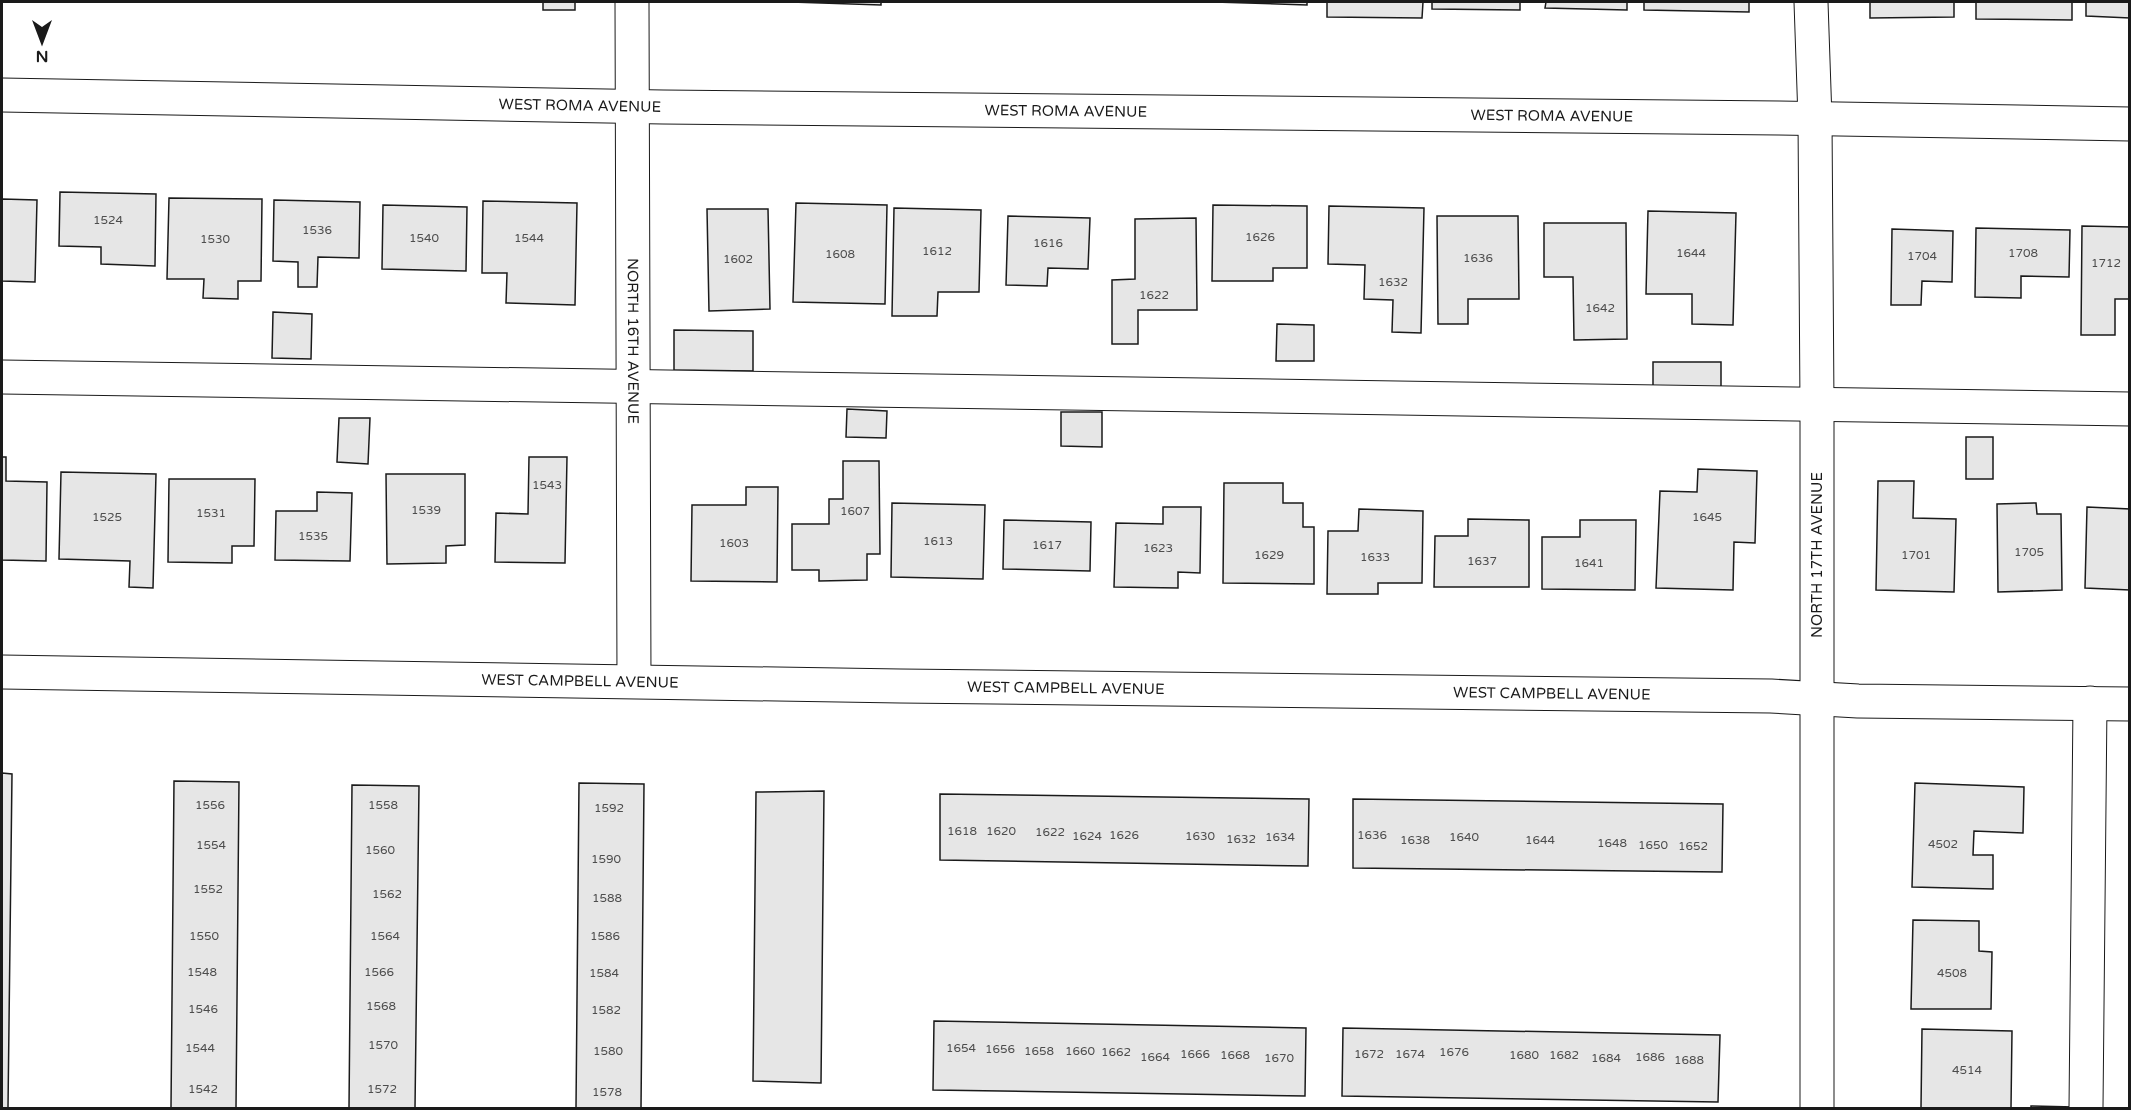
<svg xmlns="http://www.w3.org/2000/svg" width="2131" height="1110" viewBox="0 0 2131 1110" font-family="'Varela Round',sans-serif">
  <rect width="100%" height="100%" fill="#fff"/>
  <path fill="#e6e6e6" stroke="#1a1a1a" stroke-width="1.5" d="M543,2H575V10H543Z
    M791,2H881V5Z
    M1214,2H1307V5Z
    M1327,2H1423L1422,18L1327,17Z
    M1432,2H1520V10L1432,9Z
    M1546,2H1627V10L1545,8Z
    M1644,2H1749V12L1644,10Z
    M1870,2H1954V17L1870,18Z
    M1976,2H2072V20L1976,19Z
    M2086,2H2130V18L2086,16Z
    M60,192L156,194L155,266L101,264V247L59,246Z
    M169,198L262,199L261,281H238V299L203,298L204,279H167Z
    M2,199L37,200L35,282L2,281Z
    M274,200L360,202L359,258L318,257L317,287H298V262L273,261Z
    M483,201L577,203L575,305L506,303L507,273H482Z
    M796,203L887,205L885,304L793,302Z
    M383,205L467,207L466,271L382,269Z
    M1213,205L1307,206V268H1273V281H1212Z
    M1329,206L1424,208L1421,333L1392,332L1393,300L1364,299L1365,265L1328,264Z
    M894,208L981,210L979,292H938L937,316H892Z
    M707,209H768L770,309L709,311Z
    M1648,211L1736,213L1733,325L1692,324V294H1646Z
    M1008,216L1090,218L1088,269L1048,268L1047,286L1006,285Z
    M1437,216H1518L1519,299H1468V324H1438Z
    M1196,218L1197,310H1138V344H1112V280L1135,279V219Z
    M1544,223H1626L1627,339L1574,340L1573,277H1544Z
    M2082,226L2130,227V299H2115V335H2081Z
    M1976,228L2070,230L2069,277L2021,276V298L1975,297Z
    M1892,229L1953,231L1952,282L1922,281L1921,305H1891Z
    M273,312L312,314L311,359L272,358Z
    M1277,324L1314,325V361H1276Z
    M674,330L753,331V371L674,370Z
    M1653,362H1721V387L1653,388Z
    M847,409L887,411L886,438L846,437Z
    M1061,412H1102V447L1061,446Z
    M339,418H370L368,464L337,462Z
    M1966,437H1993V479H1966Z
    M2,457H6V481L47,482L46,561L2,560Z
    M529,457H567L565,563L495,562L496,513L528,514Z
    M843,461H879L880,554H867V580L819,581V570H792V524H829V499H843Z
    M1698,469L1757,471L1755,543L1734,542L1733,590L1656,588L1660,491L1697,492Z
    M61,472L156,474L153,588L129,587L130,561L59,559Z
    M386,474H465V545L446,546V563L387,564Z
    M169,479H255L254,546H232V563L168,562Z
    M1878,481H1914L1913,518L1956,519L1954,592L1876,590Z
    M1224,483H1283V503H1303V527H1314V584L1223,583Z
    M746,487H778L777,582L691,581L692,505H746Z
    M317,492L352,493L350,561L275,560L276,511H317Z
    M892,503L985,505L983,579L891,577Z
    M2036,503L2037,514H2061L2062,590L1998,592L1997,504Z
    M1163,507H1201L1200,573L1178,572V588L1114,587L1116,523L1163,524Z
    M2087,507L2130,509V590L2085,588Z
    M1359,509L1423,511L1422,583H1378V594H1327L1328,531H1358Z
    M1468,519L1529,520V587H1434L1435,536H1468Z
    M1004,520L1091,522L1090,571L1003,569Z
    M1580,520H1636L1635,590L1542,589V537H1580Z
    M2,773L12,774L8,1108H2Z
    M174,781L239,782L236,1108H171Z
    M579,783L644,784L641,1108H576Z
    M1915,783L2024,787L2023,833L1974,831L1973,855H1993V889L1912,887Z
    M352,785L419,786L415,1108H349Z
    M824,791L821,1083L753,1081L756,792Z
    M940,794L1309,799L1308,866L940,860Z
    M1353,799L1723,804L1722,872L1353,868Z
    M1913,920L1979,921V951L1992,952L1991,1009H1911Z
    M934,1021L1306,1028L1305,1096L933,1090Z
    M1343,1028L1720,1035L1718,1102L1342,1096Z
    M1922,1029L2012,1031L2011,1108H1921Z
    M2031,1106L2074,1107V1108H2031Z"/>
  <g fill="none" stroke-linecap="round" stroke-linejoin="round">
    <defs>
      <g id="minor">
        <path id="s1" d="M632,2L634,681"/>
        <path d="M1811,2L1815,119L1817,405V1108"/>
        <path id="s2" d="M2,95L663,107L1779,118L2130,124"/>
        <path d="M2,377L2130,409"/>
        <path id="s3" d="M2,672L900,686L1771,696L1858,701L2130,704"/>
        <path d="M2086,1108L2090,703"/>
      </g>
    </defs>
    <use href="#minor" stroke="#1a1a1a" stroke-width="35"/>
    <use href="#minor" stroke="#fff" stroke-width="33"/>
  </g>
  <g text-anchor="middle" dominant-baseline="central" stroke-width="4.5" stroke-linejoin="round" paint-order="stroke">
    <g font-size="12" fill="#4d4d4d">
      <text x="108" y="220">1524</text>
      <text x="317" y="230">1536</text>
      <text x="1260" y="237">1626</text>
      <text x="424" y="238">1540</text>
      <text x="529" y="238">1544</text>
      <text x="215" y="239">1530</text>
      <text x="1048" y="243">1616</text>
      <text x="937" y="251">1612</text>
      <text x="1691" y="253">1644</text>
      <text x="2023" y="253">1708</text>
      <text x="840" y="254">1608</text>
      <text x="1922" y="256">1704</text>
      <text x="1478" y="258">1636</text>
      <text x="738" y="259">1602</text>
      <text x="2106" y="263">1712</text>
      <text x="1393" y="282">1632</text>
      <text x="1154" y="295">1622</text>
      <text x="1600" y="308">1642</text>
      <text x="547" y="485">1543</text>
      <text x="426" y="510">1539</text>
      <text x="855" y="511">1607</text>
      <text x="211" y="513">1531</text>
      <text x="107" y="517">1525</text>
      <text x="1707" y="517">1645</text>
      <text x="313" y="536">1535</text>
      <text x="938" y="541">1613</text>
      <text x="734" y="543">1603</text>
      <text x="1047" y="545">1617</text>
      <text x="1158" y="548">1623</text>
      <text x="2029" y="552">1705</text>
      <text x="1269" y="555">1629</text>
      <text x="1916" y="555">1701</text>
      <text x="1375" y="557">1633</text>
      <text x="1482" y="561">1637</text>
      <text x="1589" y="563">1641</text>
      <text x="210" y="805">1556</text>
      <text x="383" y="805">1558</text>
      <text x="609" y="808">1592</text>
      <text x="962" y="831">1618</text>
      <text x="1001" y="831">1620</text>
      <text x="1050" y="832">1622</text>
      <text x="1124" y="835">1626</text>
      <text x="1372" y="835">1636</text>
      <text x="1087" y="836">1624</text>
      <text x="1200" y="836">1630</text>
      <text x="1280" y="837">1634</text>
      <text x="1464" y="837">1640</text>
      <text x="1241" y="839">1632</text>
      <text x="1415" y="840">1638</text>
      <text x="1540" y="840">1644</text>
      <text x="1612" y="843">1648</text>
      <text x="1943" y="844">4502</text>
      <text x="211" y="845">1554</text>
      <text x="1653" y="845">1650</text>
      <text x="1693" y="846">1652</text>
      <text x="380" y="850">1560</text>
      <text x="606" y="859">1590</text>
      <text x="208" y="889">1552</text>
      <text x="387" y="894">1562</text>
      <text x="607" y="898">1588</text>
      <text x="204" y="936">1550</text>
      <text x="385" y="936">1564</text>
      <text x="605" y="936">1586</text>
      <text x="202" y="972">1548</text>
      <text x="379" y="972">1566</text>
      <text x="604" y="973">1584</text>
      <text x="1952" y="973">4508</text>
      <text x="381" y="1006">1568</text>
      <text x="203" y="1009">1546</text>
      <text x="606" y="1010">1582</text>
      <text x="383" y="1045">1570</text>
      <text x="200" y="1048">1544</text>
      <text x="961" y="1048">1654</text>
      <text x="1000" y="1049">1656</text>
      <text x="608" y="1051">1580</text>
      <text x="1039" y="1051">1658</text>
      <text x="1080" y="1051">1660</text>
      <text x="1116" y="1052">1662</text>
      <text x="1454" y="1052">1676</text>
      <text x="1195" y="1054">1666</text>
      <text x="1369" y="1054">1672</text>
      <text x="1410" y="1054">1674</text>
      <text x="1235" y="1055">1668</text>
      <text x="1524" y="1055">1680</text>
      <text x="1564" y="1055">1682</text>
      <text x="1155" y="1057">1664</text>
      <text x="1650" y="1057">1686</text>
      <text x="1279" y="1058">1670</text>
      <text x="1606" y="1058">1684</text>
      <text x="1689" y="1060">1688</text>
      <text x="1967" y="1070">4514</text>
      <text x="203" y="1089">1542</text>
      <text x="382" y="1089">1572</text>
      <text x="607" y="1092">1578</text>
    </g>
    <g font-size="15" fill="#1a1a1a" stroke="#fff">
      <text stroke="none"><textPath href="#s2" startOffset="578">WEST ROMA AVENUE</textPath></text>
      <text stroke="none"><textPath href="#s2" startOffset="1064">WEST ROMA AVENUE</textPath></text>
      <text stroke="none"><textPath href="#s2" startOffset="1550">WEST ROMA AVENUE</textPath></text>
      <text stroke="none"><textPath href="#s1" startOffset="339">NORTH 16TH AVENUE</textPath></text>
      <text transform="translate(1817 555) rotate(-90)">NORTH 17TH AVENUE</text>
      <text stroke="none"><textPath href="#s3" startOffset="578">WEST CAMPBELL AVENUE</textPath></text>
      <text stroke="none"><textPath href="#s3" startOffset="1064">WEST CAMPBELL AVENUE</textPath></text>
      <text stroke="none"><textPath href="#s3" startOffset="1550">WEST CAMPBELL AVENUE</textPath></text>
    </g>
  </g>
  <rect width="2131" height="1110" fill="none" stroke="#1a1a1a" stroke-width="6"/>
  <g transform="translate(42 42) rotate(180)" stroke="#ffffff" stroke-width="4.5" paint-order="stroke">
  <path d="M0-4.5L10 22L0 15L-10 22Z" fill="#1a1a1a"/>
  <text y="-9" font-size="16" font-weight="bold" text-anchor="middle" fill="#1a1a1a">N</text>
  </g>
</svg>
